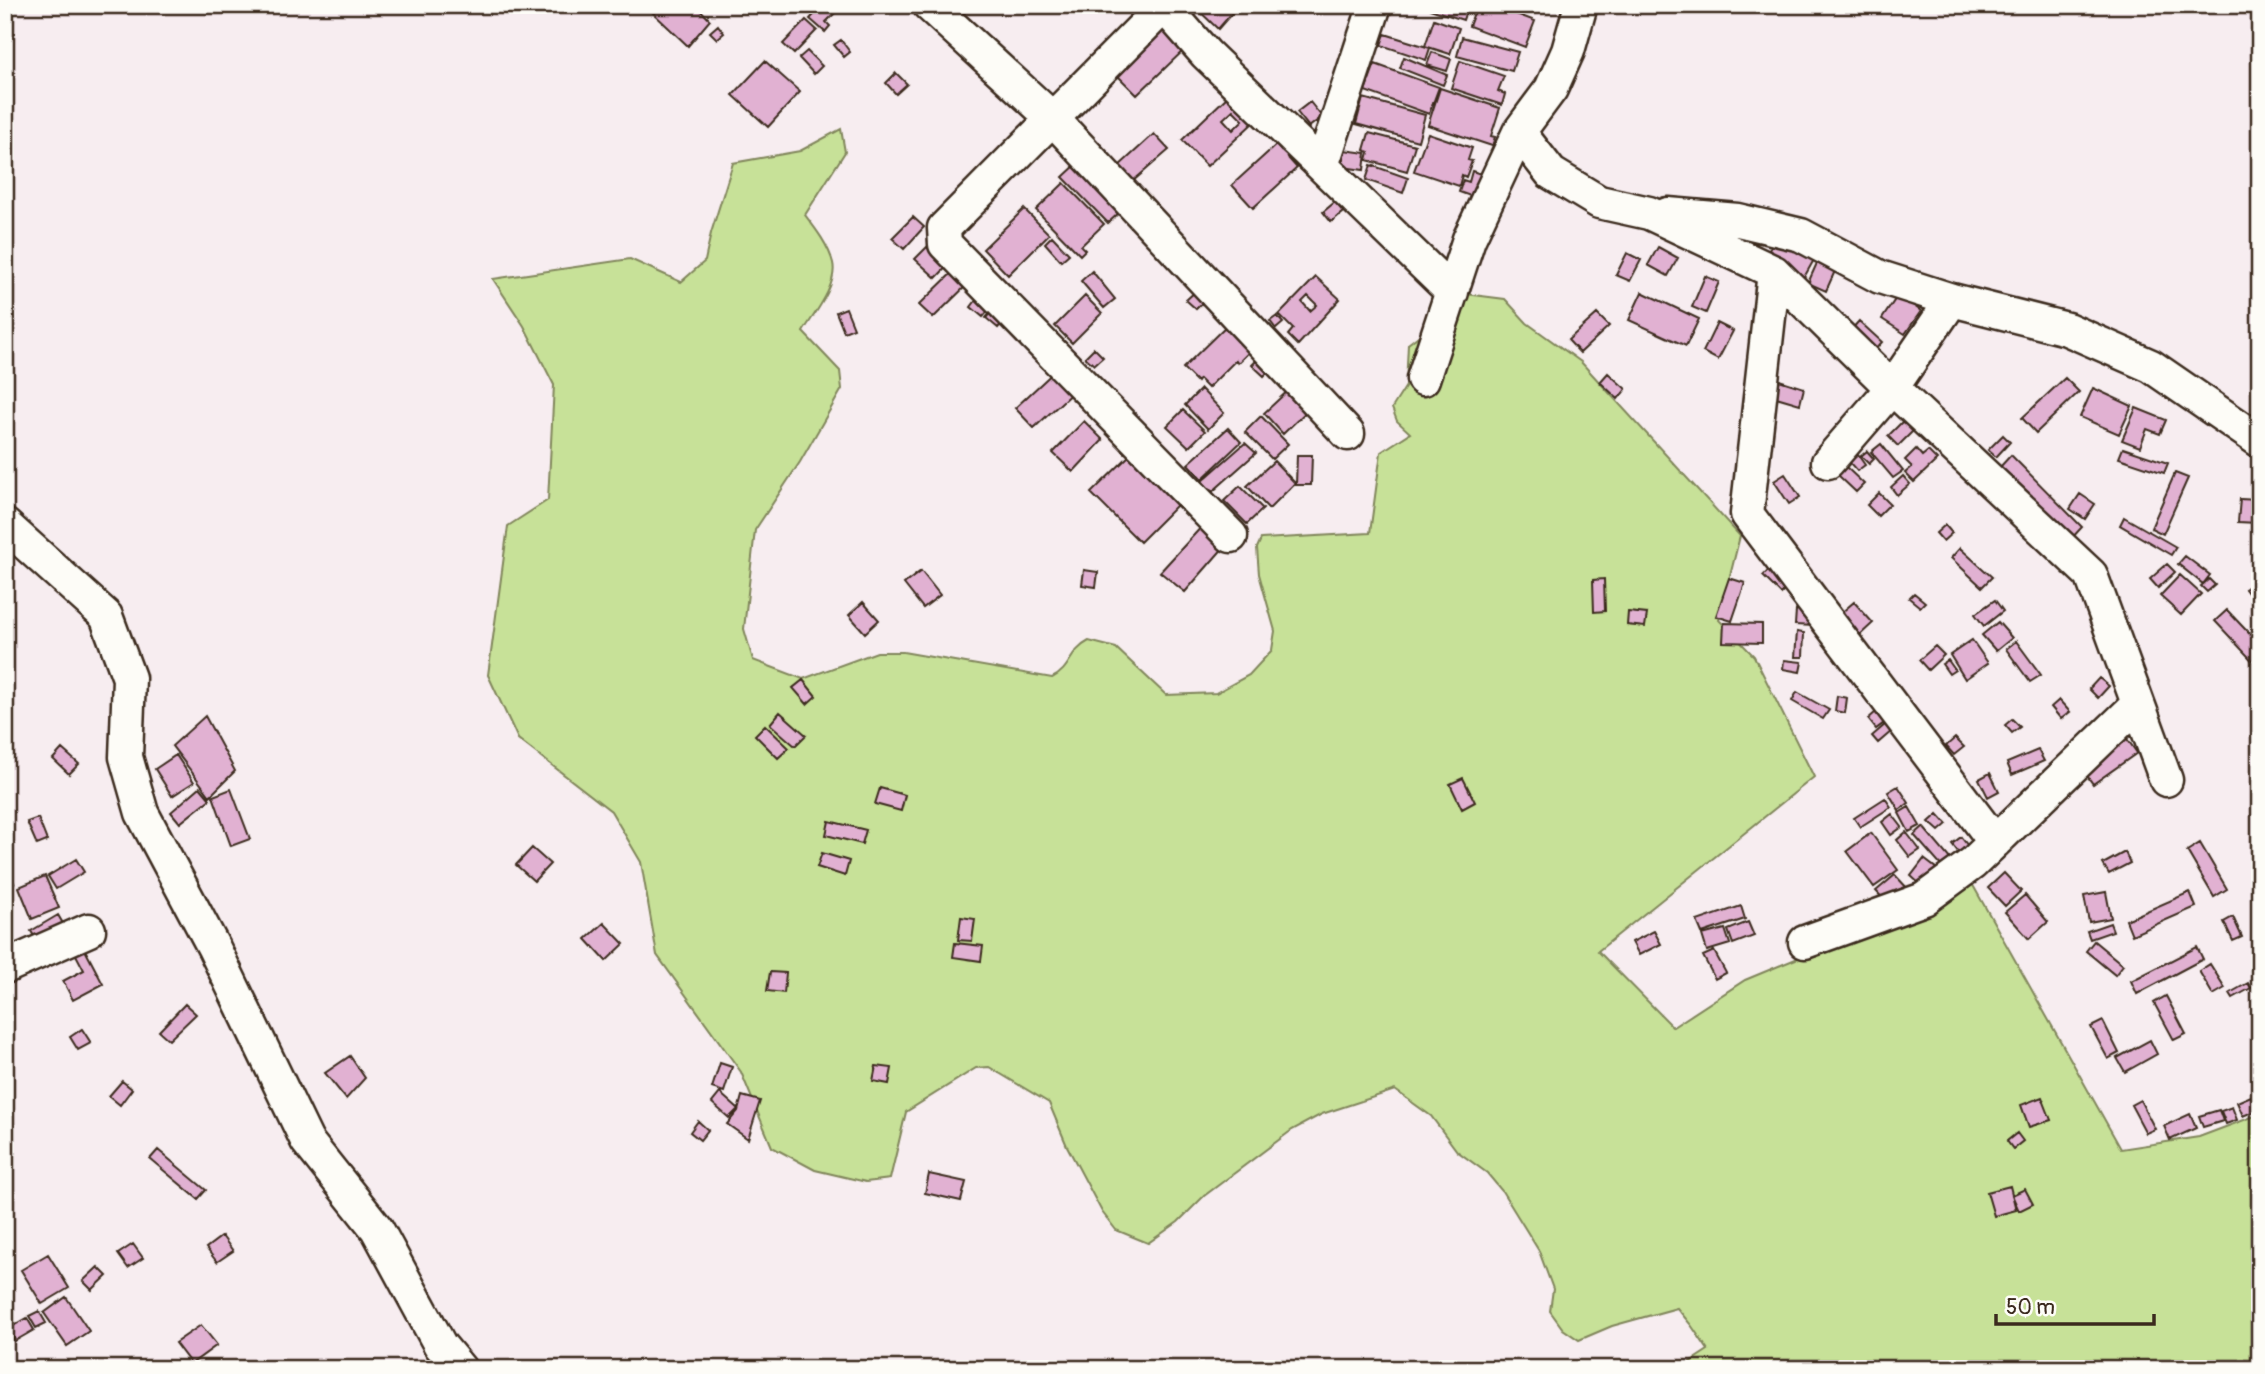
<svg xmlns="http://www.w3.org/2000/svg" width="2265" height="1374" viewBox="0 0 2265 1374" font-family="Pangolin,sans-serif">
  <rect width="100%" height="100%" fill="#f7edf0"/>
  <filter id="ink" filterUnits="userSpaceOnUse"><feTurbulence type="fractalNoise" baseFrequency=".0143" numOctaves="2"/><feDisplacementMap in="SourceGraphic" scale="14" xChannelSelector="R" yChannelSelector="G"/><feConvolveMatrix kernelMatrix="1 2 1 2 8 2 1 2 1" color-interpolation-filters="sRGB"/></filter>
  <g filter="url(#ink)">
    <path fill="#c7e198" stroke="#81865b" stroke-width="2" d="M841,129L845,152L805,215C815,228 829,246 833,263C838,285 814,314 803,332L840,371L842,389L800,462L755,530L744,629L753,660L803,679L877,652H903L1052,678C1072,668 1068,652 1089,641L1116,648L1166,695L1216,693L1249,675L1272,650L1275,631L1259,574L1257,548L1261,539L1370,533L1381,452L1410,433L1397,421L1392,408L1406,386L1408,344L1448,313L1458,293L1505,299L1527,323L1581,362L1740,536L1719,620L1754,656L1814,777L1598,951L1673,1027L1745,980L1803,956L1893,928L1933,911L1970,880L2121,1149L2199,1137L2260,1114V1369H1679L1708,1350L1691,1325L1677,1308L1612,1326L1579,1340L1563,1329L1550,1311L1553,1289L1539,1251L1502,1191L1487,1173L1457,1151L1431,1116L1395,1090L1322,1114L1292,1130L1204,1196L1178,1222L1148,1243L1116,1230L1102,1212L1067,1146L1049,1103L989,1067L976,1068L906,1112L890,1179L866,1182L815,1170L772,1147L741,1072L657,955L641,862L611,811L518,739L488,675L508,526L548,500L554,385L524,326L493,279L630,259L681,282L705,261L711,233L733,163L800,151Z"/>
    <path fill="#e1b1d2" stroke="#3b2a1e" stroke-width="2" fill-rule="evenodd" d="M658,5H696L710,20L688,46L652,12Z
      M823,5H831L837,11L826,22L830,26L825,32L810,19Z
      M1193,5H1239L1218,29Z
      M1431,5H1468L1463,20L1430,9Z
      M1477,5H1492L1535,21L1525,47L1469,26Z
      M1434,19L1459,28L1450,54L1425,46Z
      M806,20L817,30L794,54L783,44Z
      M1164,23L1187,47L1137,95L1113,71Z
      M718,25L724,33L717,39L710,32Z
      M1385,34L1430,48L1426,60L1381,45Z
      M1462,37L1518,52L1512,71L1457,56Z
      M841,40L850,52L844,57L834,45Z
      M807,51L822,66L814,74L799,58Z
      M1432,52L1451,59L1447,71L1427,65Z
      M1404,57L1447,75L1443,85L1400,68Z
      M765,61L800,92L768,127L733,95Z
      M1460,61L1504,76L1498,91L1505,94L1502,105L1451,88Z
      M1375,64L1439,87L1429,114L1365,91Z
      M896,73L907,84L896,94L886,83Z
      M1440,88L1500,108L1491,136L1495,137L1492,146L1428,125Z
      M1228,96L1254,122L1207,166L1182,140ZM1233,110L1243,120L1233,130L1223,119Z
      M1363,98L1425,115L1418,141L1356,124Z
      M1310,102L1322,117L1309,127L1297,112Z
      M1369,133L1415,145L1407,171L1367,160L1369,152L1364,150Z
      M1428,133L1472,148L1468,160L1472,161L1466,177L1462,175L1459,186L1414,171Z
      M1154,134L1169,150L1133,181L1119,166Z
      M1289,143L1298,151L1289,159L1297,168L1253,208L1232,185L1276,145L1281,151Z
      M1344,150L1366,153L1364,170L1342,167Z
      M1077,164L1121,211L1108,223L1063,177Z
      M1371,165L1408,178L1403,193L1366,180Z
      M1472,171L1484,175L1476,198L1459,192L1463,180L1469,182Z
      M1064,183L1104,224L1081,246L1085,250L1080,255L1036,210Z
      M1335,202L1343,212L1331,222L1323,212Z
      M1024,209L1049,234L1008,275L983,249Z
      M913,217L924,227L904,249L892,238Z
      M1052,236L1069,254L1061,261L1045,243Z
      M1776,237L1815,258L1802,281L1763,261Z
      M934,240L954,259L936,278L915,259Z
      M1658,247L1678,258L1668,276L1648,265Z
      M1627,253L1641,260L1630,281L1616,275Z
      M1817,263L1835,271L1826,291L1808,283Z
      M959,266L973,279L933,318L919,305Z
      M1092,271L1115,299L1104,308L1081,281Z
      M1705,276L1719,282L1706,313L1692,307Z
      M1316,277L1340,299L1298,345L1288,335L1293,329L1279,315ZM1308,296L1317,305L1310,311L1302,302Z
      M984,290L997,300L983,317L971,307Z
      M1196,291L1205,300L1196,309L1186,300Z
      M1642,292L1699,319L1686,346L1629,320Z
      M1898,295L1921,311L1905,334L1882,319Z
      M1085,296L1102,313L1072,343L1055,326Z
      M997,305L1009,315L998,328L986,318Z
      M846,308L854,328L844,332L836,312Z
      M1597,314L1609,326L1580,353L1568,340Z
      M1277,316L1283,323L1276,329L1270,321Z
      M1859,321L1882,342L1873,352L1850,331Z
      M1230,322L1254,347L1238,363L1236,360L1208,388L1199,379L1197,382L1183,368Z
      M1717,323L1733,331L1718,360L1703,352Z
      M1094,348L1103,357L1094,365L1085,357Z
      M1260,357L1272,368L1264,376L1252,365Z
      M1057,369L1076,389L1034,428L1015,408Z
      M1608,373L1626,389L1618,399L1600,382Z
      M2065,378L2079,392L2036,433L2022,418Z
      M1779,380L1804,388L1800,404L1773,396Z
      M1291,388L1310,408L1283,434L1264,413Z
      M2093,388L2132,406L2119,434L2080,417Z
      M1201,389L1224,413L1208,429L1185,405Z
      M2136,408L2166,420L2160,434L2147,429L2140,447L2122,440Z
      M1183,410L1205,431L1189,447L1167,426Z
      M1261,416L1288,444L1272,459L1245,432Z
      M1904,420L1914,430L1898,446L1888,436Z
      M1084,421L1103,440L1073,472L1053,453Z
      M1228,428L1241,442L1202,479L1188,464Z
      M2003,435L2010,442L1996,457L1988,450Z
      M1245,443L1256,453L1212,492L1202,481Z
      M1881,444L1903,471L1893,478L1871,452Z
      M2123,448L2168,463L2164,473L2119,458Z
      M1916,449L1922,456L1928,451L1937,460L1914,482L1905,473L1912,467L1905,460Z
      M1134,451L1182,500L1140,542L1091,493Z
      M1867,451L1874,459L1869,464L1861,456Z
      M1297,455H1312L1311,485H1296Z
      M1858,455L1865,465L1857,471L1849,462Z
      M2011,455L2082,527L2071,539L2000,467Z
      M1274,461L1295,483L1269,509L1247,486Z
      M1846,467L1864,484L1856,492L1838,475Z
      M2175,473L2188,478L2163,534L2151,528Z
      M1785,474L1800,497L1789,504L1774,481Z
      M1903,476L1910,484L1897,495L1891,487Z
      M1240,486L1263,509L1247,524L1224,501Z
      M1879,493L1890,504L1878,516L1867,505Z
      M2080,494L2095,504L2085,519L2070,509Z
      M2240,499L2258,500L2257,523L2238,522Z
      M2124,517L2176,547L2171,555L2120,525Z
      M1204,524L1225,546L1185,592L1160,572Z
      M1945,525L1952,533L1943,541L1936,533Z
      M1960,548L1992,577L1982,587L1951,558Z
      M2185,556L2210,575L2203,584L2178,564Z
      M2167,564L2175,572L2158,588L2150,579Z
      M1774,565L1791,584L1781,594L1763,576Z
      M1084,570L1098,572L1096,587L1082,585Z
      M921,571L940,595L923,608L904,584Z
      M2180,575L2201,594L2181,615L2160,596Z
      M1729,578L1745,583L1732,621L1716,616Z
      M1604,579L1605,611L1594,612L1593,580Z
      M2209,579L2215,585L2207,592L2201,586Z
      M2257,580L2260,583V591L2251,597L2245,589Z
      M1914,593L1925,602L1920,607L1909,598Z
      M1995,600L2003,611L1984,626L1975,614Z
      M863,602L879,620L865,633L849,615Z
      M1854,602L1873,623L1860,635L1841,613Z
      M1796,610L1815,611L1814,626L1795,625Z
      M2227,610L2260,645V669L2215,621Z
      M1628,612L1647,614L1645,627L1627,625Z
      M1998,622L2012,638L1996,651L1982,635Z
      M1724,623L1762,624V643L1723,642Z
      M1797,632L1804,633L1803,657H1795Z
      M1972,640L1988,663L1965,679L1950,655Z
      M2016,641L2041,675L2030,682L2006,649Z
      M1935,646L1944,655L1928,670L1919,660Z
      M1784,660L1802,662L1800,672L1783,669Z
      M1948,660L1955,670L1949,674L1942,664Z
      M2099,678L2109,686L2098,698L2089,689Z
      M803,680L816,696L807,704L793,688Z
      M1797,692L1829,710L1823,719L1792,701Z
      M1837,696L1847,698L1845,713L1835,711Z
      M2059,700L2070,712L2061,719L2051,707Z
      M780,712L806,735L795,746L770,724Z
      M1876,712L1884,723L1876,729L1868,719Z
      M205,716L235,771L210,796L172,746Z
      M2012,719L2020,727L2012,733L2005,725Z
      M1886,724L1892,731L1878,743L1872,736Z
      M765,725L789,748L778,758L755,735Z
      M2125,736L2137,753L2093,784L2081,767Z
      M1955,738L1964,747L1954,755L1946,746Z
      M62,749L79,764L69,774L53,759Z
      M2038,750L2044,761L2012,775L2007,763Z
      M176,755L194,782L172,796L155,769Z
      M1990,773L1999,791L1988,797L1979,779Z
      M1463,778L1475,802L1462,809L1450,784Z
      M1898,786L1909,803L1899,810L1888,792Z
      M200,787L210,799L180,823L171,812Z
      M880,788L905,795L901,811L875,804Z
      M231,789L250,839L231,846L213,796Z
      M1885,798L1891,807L1860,827L1854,818Z
      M1909,807L1920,826L1909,832L1899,813Z
      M1892,814L1902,827L1891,835L1882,822Z
      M1938,814L1947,824L1939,831L1929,822Z
      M38,818L47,841L37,845L27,822Z
      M829,821L866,830L862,844L826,835Z
      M1923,827L1951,860L1942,867L1914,835Z
      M1906,832L1920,850L1910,857L1897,840Z
      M1871,833L1898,870L1874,887L1847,851Z
      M1961,837L1968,846L1959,853L1952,844Z
      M2200,843L2227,889L2214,897L2187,851Z
      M532,848L550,864L534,881L516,865Z
      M2125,852L2130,863L2109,874L2103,864Z
      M822,853L849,861L845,876L817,867Z
      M76,859L84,872L56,889L48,876Z
      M1924,859L1937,869L1922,886L1911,876Z
      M7,869L14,883L5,887V870Z
      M2004,873L2021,891L2005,906L1988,888Z
      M1895,875L1909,890L1890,906L1876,891Z
      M45,876L59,908L32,919L19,887Z
      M2106,892L2111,918L2089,922L2084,896Z
      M2190,892L2196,907L2132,935L2126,920Z
      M2025,895L2048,922L2029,939L2005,912Z
      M1741,906L1745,919L1702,933L1697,921Z
      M58,915L65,927L38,943L31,931Z
      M961,917L975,919L972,941L958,940Z
      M2233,917L2242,937L2233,941L2224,922Z
      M1748,922L1754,936L1733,944L1728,930Z
      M604,923L624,944L606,961L586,939Z
      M2110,923L2113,931L2090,939L2087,931Z
      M1725,929L1730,944L1707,951L1702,935Z
      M1654,931L1661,944L1639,955L1632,942Z
      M2094,941L2123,965L2115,975L2086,951Z
      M955,943L983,946L981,961L953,957Z
      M83,946L103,984L73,1000L63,981L84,970L74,951Z
      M2197,947L2203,959L2137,994L2131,981Z
      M1714,951L1726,973L1715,979L1703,956Z
      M2210,964L2225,988L2213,995L2199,971Z
      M770,972L786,973L784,993L767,991Z
      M2248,983L2251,988L2233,998L2230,993Z
      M2166,996L2186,1034L2174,1040L2154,1003Z
      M185,1004L196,1014L169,1040L159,1031Z
      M2103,1021L2119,1053L2108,1059L2091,1027Z
      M82,1029L91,1043L78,1050L70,1037Z
      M2150,1040L2157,1054L2125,1072L2117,1058Z
      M350,1056L365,1078L346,1099L325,1073Z
      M720,1063L732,1067L724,1092L712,1088Z
      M876,1066L892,1068L889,1084L873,1081Z
      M122,1081L132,1089L120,1105L109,1096Z
      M720,1093L738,1109L729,1118L712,1103Z
      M742,1096L760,1101L748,1139L727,1124L738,1111Z
      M2251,1096L2257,1110L2243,1116L2237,1102Z
      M2042,1097L2051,1120L2029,1127L2021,1105Z
      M2140,1100L2155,1129L2146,1133L2131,1105Z
      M2232,1107L2237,1120L2226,1124L2221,1111Z
      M2219,1110L2223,1121L2203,1127L2199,1116Z
      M2190,1114L2196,1128L2170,1140L2164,1126Z
      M698,1121L708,1130L700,1140L690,1132Z
      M2017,1133L2023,1141L2013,1149L2007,1141Z
      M158,1150L206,1190L198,1199L150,1159Z
      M929,1174L966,1182L961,1201L925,1193Z
      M2010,1186L2016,1210L1994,1216L1987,1192Z
      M2025,1189L2033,1204L2019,1211L2012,1195Z
      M222,1236L233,1251L217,1262L206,1248Z
      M133,1244L143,1258L128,1268L118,1254Z
      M48,1254L69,1288L42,1304L21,1270Z
      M98,1267L107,1276L92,1290L83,1281Z
      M66,1297L89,1331L67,1346L44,1313Z
      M39,1311L46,1323L36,1328L29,1316Z
      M27,1318L34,1330L15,1341L8,1329Z
      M201,1325L217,1345L191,1364L175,1343Z"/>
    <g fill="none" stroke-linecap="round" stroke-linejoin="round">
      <defs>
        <path id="minor" d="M929,5L1052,118L1348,434
          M1163,5L1206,54L1322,166L1375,5
          M1165,5L944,228L945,244L1231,536
          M1519,132L1551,173L1599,202L1649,213L1774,272L1892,388L2091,575L2166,780
          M1322,166L1452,292
          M1668,214L1738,220L1801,235L1880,277L1952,300L2067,329L2151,366L2260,441
          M1774,272L1747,514L1995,842
          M1423,379L1469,239L1519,132L1551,89L1568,51L1581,5
          M1828,462L1892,388L1952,300
          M5,525L106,616L129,678L126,757L142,813L214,948L307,1141L377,1229L440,1345L460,1369
          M1805,942L1924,899L1973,863L2138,704
          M5,967L89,930"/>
      </defs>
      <use href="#minor" stroke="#3b2a1e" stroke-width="37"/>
      <use href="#minor" stroke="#fdfcf7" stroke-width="32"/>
    </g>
  </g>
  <rect width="2265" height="1374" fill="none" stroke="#fdfcf7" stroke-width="28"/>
  <rect x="14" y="14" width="2237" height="1346" fill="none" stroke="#3b2a1e" stroke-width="2.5" filter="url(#ink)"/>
  <path d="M1996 1314v10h158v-10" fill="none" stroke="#3b2a1e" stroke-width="3.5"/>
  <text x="2006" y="1314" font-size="21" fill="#3b2a1e" stroke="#fdfcf7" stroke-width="5" paint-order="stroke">50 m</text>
</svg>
